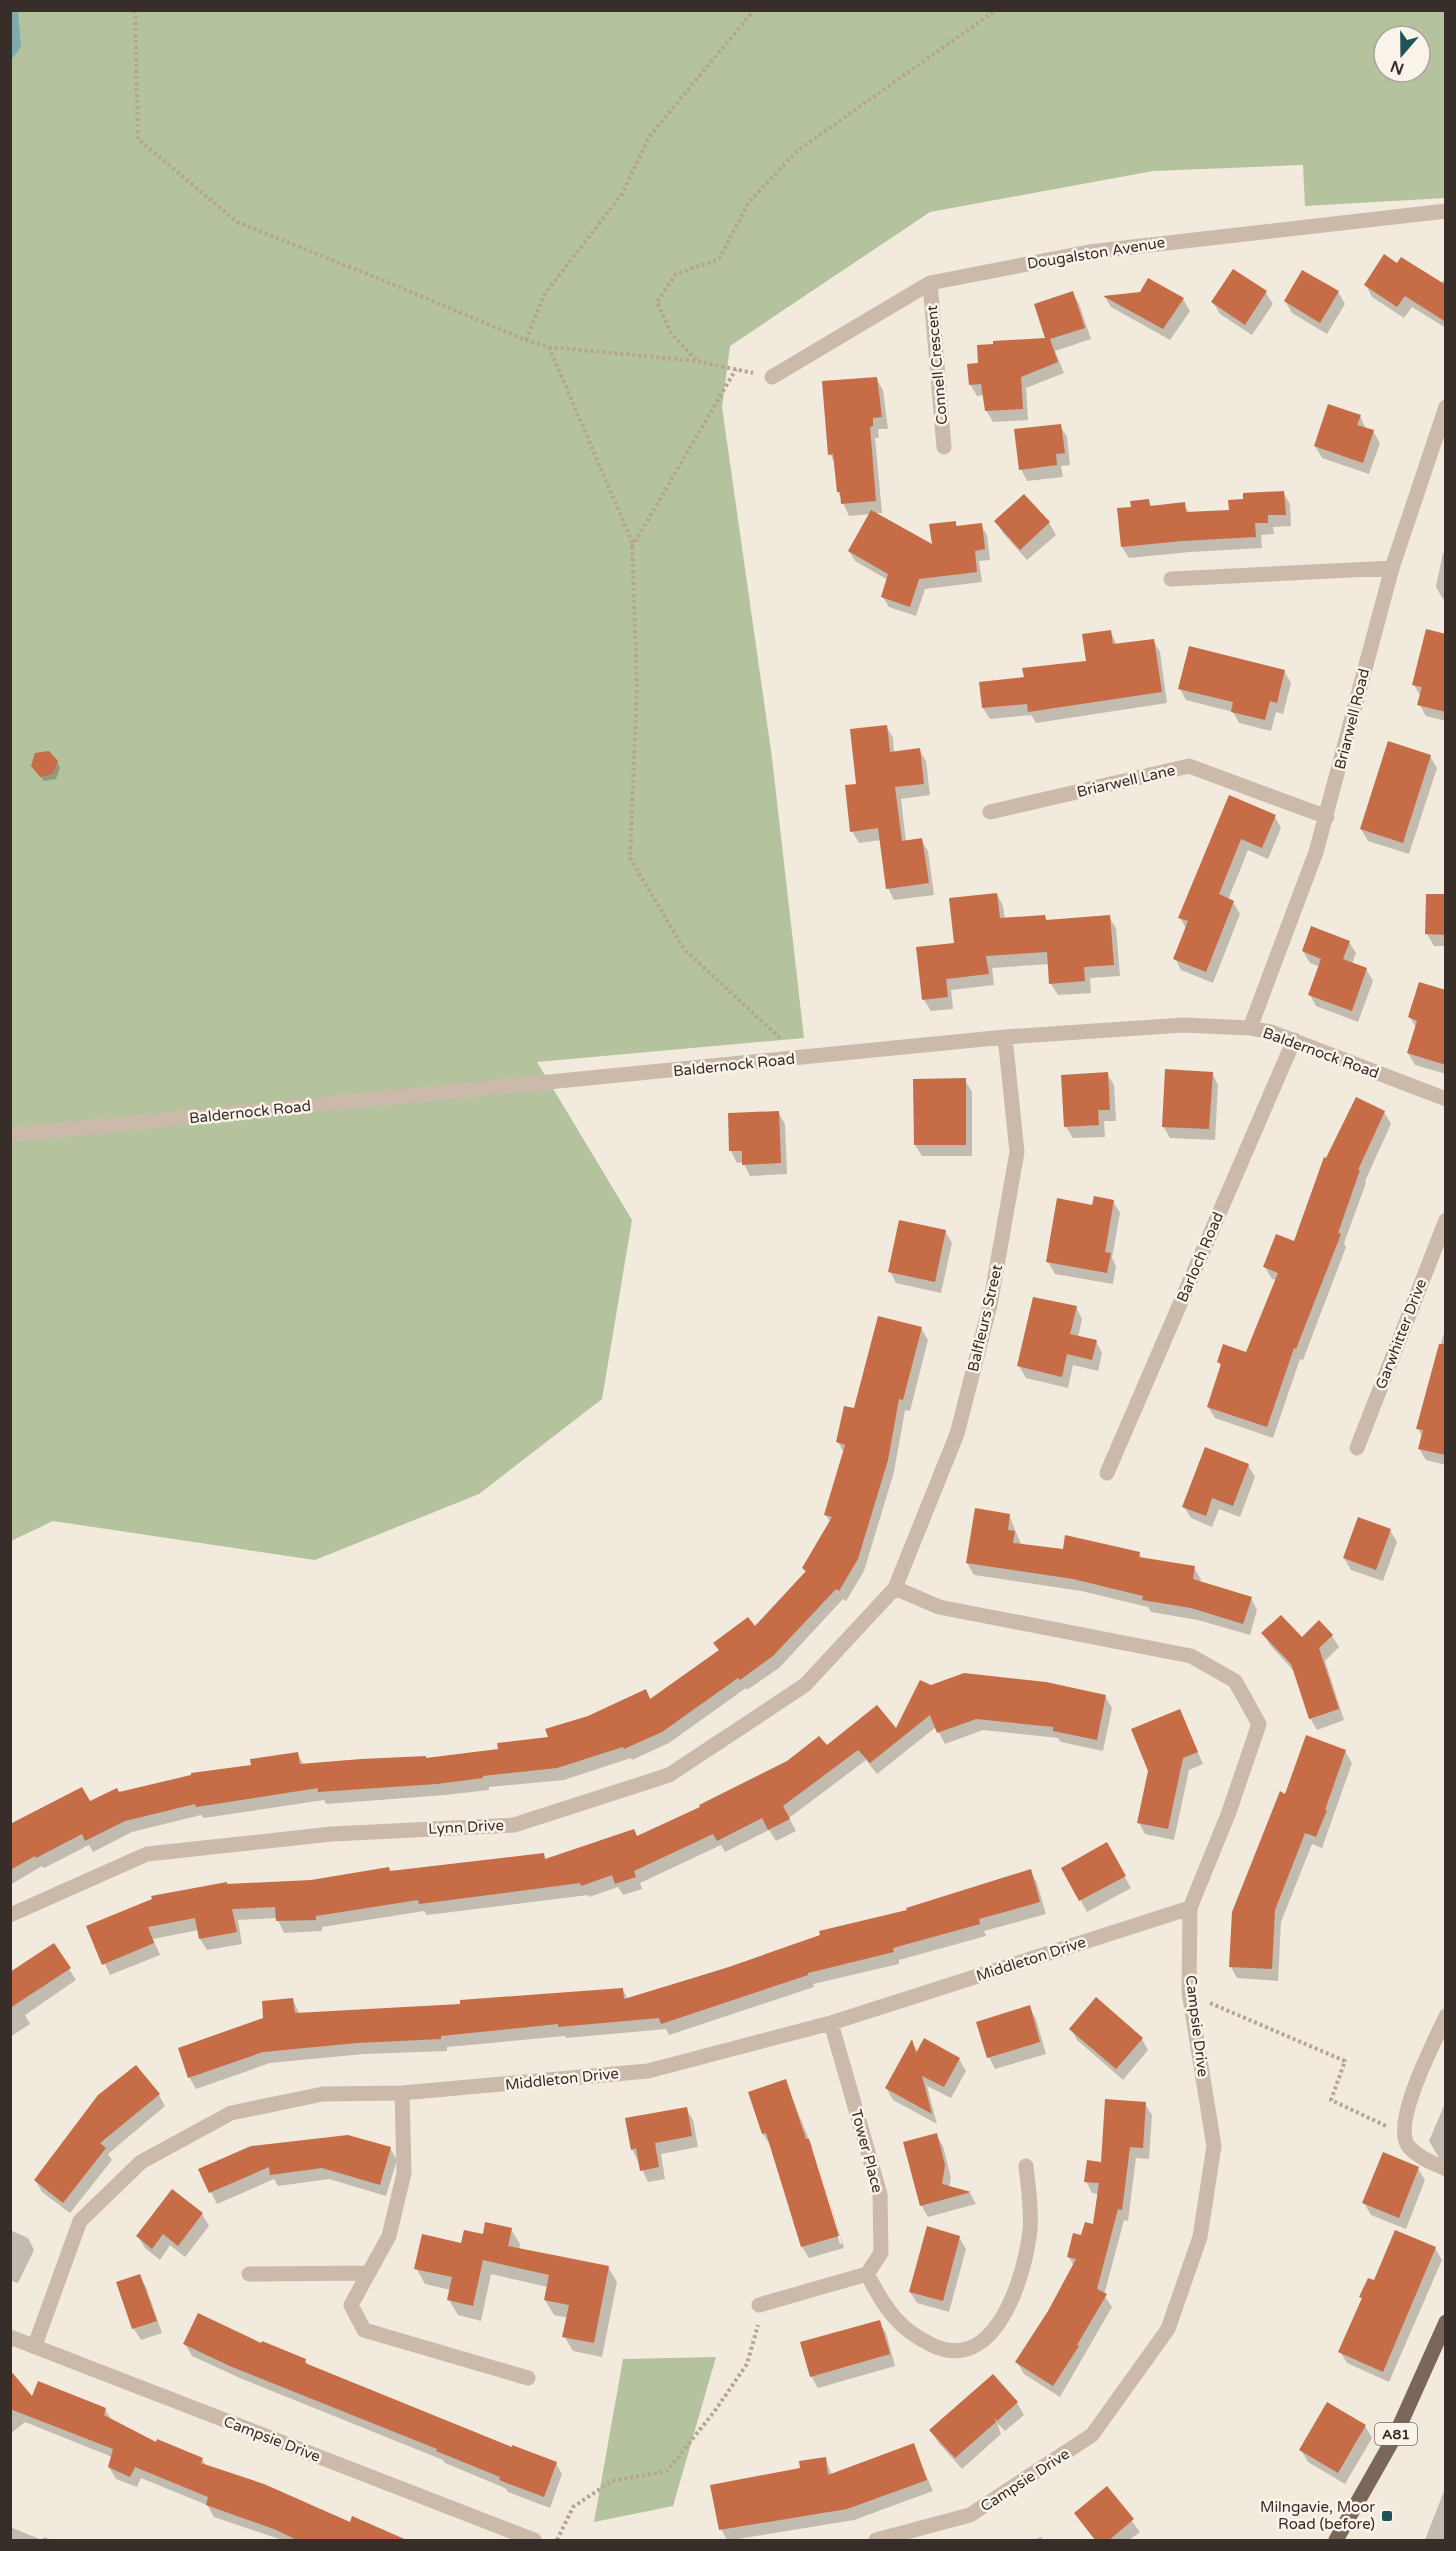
<svg xmlns="http://www.w3.org/2000/svg" width="1456" height="2551" viewBox="0 0 1456 2551" font-family="'Varela Round',sans-serif">
  <rect width="100%" height="100%" fill="#f2eadd"/>
  <path fill="#b4c29d" fill-rule="evenodd" d="M11,11H1445V198L1305,206L1303,165L1153,171L930,212L730,346L722,407L772,758L804,1038L537,1062L632,1220L602,1399L479,1494L315,1560L53,1521L11,1541ZM1384,36H1420V72H1384Z
    M716,2357L673,2506L594,2522L623,2359Z"/>
  <path fill="#7cabb0" d="M11,10L18,11L21,47L11,60Z"/>
  <path fill="#0003" d="M1398,265L1441,284L1446,276V328L1412,307L1404,318L1372,297L1366,285Z
    M1338,292L1345,304L1327,334L1292,313L1285,301Z
    M1073,293L1079,304L1091,339L1055,351L1064,373L1026,388L1028,420L993,422L986,410L984,395L977,396L970,384L979,365L1047,339Z
    M1266,293L1273,304L1252,335L1220,314L1213,302Z
    M1105,297L1183,299L1190,311L1170,340L1111,307Z
    M876,378L883,390L888,429H878L879,438H875L882,513H874L934,547L955,523L958,527L981,525L987,535L990,560L979,561L982,582L925,589L916,616L889,607L883,597L888,580L855,561L849,551L871,514L849,516L838,492L836,465L830,454Z
    M1360,416L1366,429L1373,431L1380,443L1369,474L1322,458L1315,446Z
    M1060,425L1067,437L1070,465L1061,466L1063,477L1027,481L1021,469Z
    M1283,492L1290,504L1291,526L1273,527L1274,534L1261,535L1262,548L1190,552L1129,558L1122,547L1132,508L1148,500L1152,507L1184,504L1190,514L1230,512Z
    M1024,496L1049,523L1056,535L1027,560L1003,533L996,521Z
    M1443,553H1446V600L1443,599L1436,587Z
    M1110,631L1117,645L1153,640L1160,652L1167,703L1036,723L1031,715L990,719L983,708L1025,679L1088,663Z
    M1446,636V721L1426,716L1419,704L1421,697L1414,685Z
    M1284,671L1291,683L1283,714L1276,712L1271,731L1239,723L1233,712L1186,700L1180,689Z
    M886,726L893,738L894,753L919,749L926,761L930,795L901,799L906,842L921,840L928,851L934,895L894,900L888,888L881,840L859,843L852,831L858,785Z
    M1430,756L1437,768L1409,854L1368,841L1361,829Z
    M57,762L60,768L56,779L44,781L32,766Z
    M1230,797L1275,817L1281,828L1268,859L1248,850L1228,900L1233,902L1240,914L1213,983L1181,970L1175,958L1186,929L1180,917Z
    M997,894L1003,906L1005,919L1045,917L1047,921L1109,917L1116,928L1120,976L1090,978L1091,993L1058,995L1051,984L1050,964L992,968L994,985L951,990L953,1009L931,1011L924,1000L955,944Z
    M1427,896H1446V946H1434L1427,934Z
    M1349,942L1356,953L1352,964L1366,969L1373,981L1358,1022L1316,1006L1310,995L1320,967L1310,963L1303,951Z
    M1446,992V1074L1415,1065L1408,1053L1416,1028L1410,1017Z
    M1212,1073L1218,1085L1215,1140L1170,1138L1163,1126Z
    M1107,1074L1114,1085L1116,1121H1104L1105,1137L1073,1138L1066,1127Z
    M965,1080L972,1092V1156H922L915,1145Z
    M778,1112L785,1124L787,1174L750,1176L743,1162L737,1163L731,1151L729,1114Z
    M1384,1112L1391,1124L1365,1181L1366,1183L1344,1243L1346,1247L1303,1360L1300,1359L1273,1438L1215,1418L1208,1407L1222,1368L1219,1362L1247,1354L1277,1280L1272,1279L1265,1267L1295,1243Z
    M1113,1201L1120,1213L1112,1258L1116,1266L1113,1284L1055,1274L1048,1262L1094,1207Z
    M945,1231L952,1243L941,1293L896,1283L890,1271Z
    M1076,1307L1082,1319L1078,1337L1096,1341L1102,1353L1098,1371L1073,1365L1068,1388L1026,1378L1019,1366Z
    M1446,1326V1465L1426,1460L1419,1448L1422,1437L1418,1428Z
    M921,1328L928,1340L910,1411L905,1410L894,1472L864,1571L846,1601L843,1599L779,1668L747,1690L746,1688L669,1743L632,1760L631,1758L564,1780L489,1787V1790L445,1795L326,1804L324,1800L204,1818L201,1815L132,1832L93,1852L89,1845L44,1868L42,1866L10,1885V1833L119,1794L252,1766L297,1753L304,1765L426,1760L499,1751L550,1739L589,1717L646,1691L651,1700L755,1629L806,1573L803,1568L830,1522L826,1515L844,1453L838,1442L856,1410Z
    M1248,1465L1255,1477L1240,1517L1219,1509L1212,1527L1191,1518L1184,1507Z
    M1009,1515L1021,1544L1064,1551L1139,1553L1142,1559L1194,1568L1201,1579L1200,1583L1251,1598L1257,1610L1250,1635L1198,1620L1151,1612L1148,1607L1081,1591L974,1575L967,1563Z
    M1390,1530L1397,1542L1383,1581L1351,1570L1344,1558Z
    M1319,1622L1332,1636L1339,1647L1325,1661L1344,1720L1317,1730L1310,1718L1294,1671L1270,1645L1263,1633L1302,1639Z
    M930,1687L1105,1696L1112,1708L1103,1751L1061,1742L1058,1738L983,1730L945,1744L936,1727L877,1774L866,1760L789,1818L796,1831L776,1841L769,1830L725,1852L721,1845L640,1883L642,1889L623,1895L618,1887L589,1897L588,1895L427,1915L424,1911L322,1927V1931L284,1933L277,1918L238,1920L242,1944L207,1950L200,1939L199,1930L153,1939L160,1955L110,1975L88,1927L227,1886L311,1882L543,1855L546,1860L637,1837L826,1747L896,1731Z
    M1180,1711L1203,1764L1189,1770L1174,1840L1145,1834L1139,1823L1149,1771Z
    M1345,1751L1352,1763L1322,1848L1312,1844L1281,1922L1278,1981L1237,1978L1231,1967L1286,1796Z
    M1106,1844L1131,1888L1087,1912L1063,1868Z
    M1030,1871L1037,1883L1046,1914L984,1931L986,1936L899,1960V1964L813,1984L814,1987L669,2035L666,2029L566,2038L565,2036L447,2047V2051L364,2054L270,2063L196,2089L189,2077L293,2000L300,2015L462,2006L622,1989L628,1999Z
    M54,1945L76,1980L25,2015L30,2024L10,2037V1974Z
    M1029,2007L1036,2019L1046,2054L995,2069L989,2057Z
    M1071,2029L1142,2039L1148,2050L1123,2080L1077,2040Z
    M912,2042L918,2052L959,2059L966,2071L951,2098L927,2086L937,2124L893,2100L886,2088Z
    M785,2081L813,2149L809,2145L840,2244L842,2243L815,2152L844,2248L809,2258L802,2247L770,2145L763,2134L750,2093Z
    M159,2095L165,2106L108,2154L112,2160L70,2213L42,2192L35,2180Z
    M1446,2101V2169L1429,2141Z
    M1145,2104L1152,2115L1149,2159L1136,2158L1128,2221L1124,2220L1104,2295L1112,2307L1060,2397L1024,2374L1017,2362L1049,2312L1074,2266L1068,2256L1082,2237L1094,2226L1099,2194L1092,2193L1086,2181L1102,2164Z
    M686,2108L693,2120L698,2147L661,2154L665,2179L648,2182L632,2149Z
    M936,2135L943,2146L951,2178L949,2187L970,2193L976,2204L928,2217L921,2205Z
    M390,2148L397,2160L386,2196L329,2179L278,2186L274,2179L217,2204L200,2170Z
    M1418,2169L1425,2180L1406,2229L1371,2215L1364,2203Z
    M202,2214L209,2226L185,2257L170,2245L160,2260L145,2248L138,2236Z
    M511,2229L520,2244L519,2250L608,2267L617,2282L602,2357L573,2351L564,2336L568,2318L554,2315L545,2300L548,2287L491,2274L481,2321L458,2315L449,2300L451,2290L425,2284L416,2268L484,2236Z
    M10,2230L28,2238L34,2250L18,2283L10,2280Z
    M959,2237L966,2249L949,2312L917,2303L910,2292Z
    M1435,2248L1442,2260L1389,2382L1347,2363L1340,2352L1363,2300L1361,2297Z
    M139,2276L146,2287L162,2333L141,2340L134,2329L118,2283Z
    M879,2322L886,2333L895,2366L818,2388L811,2376Z
    M185,2344L305,2360L309,2367L512,2449L556,2463L562,2474L550,2508L508,2492L505,2488L445,2463L443,2460L240,2378L192,2356Z
    M10,2373L33,2399L105,2409L112,2421L157,2444L202,2459L206,2466L351,2524L406,2540H282L214,2517L207,2505L141,2478L137,2487L116,2479L109,2467L112,2457L25,2422L10,2434Z
    M1017,2403L1024,2415L1005,2431L997,2423L1001,2434L962,2469L938,2442L931,2431Z
    M1365,2426L1372,2438L1345,2484L1308,2462L1301,2450Z
    M913,2445L933,2491L854,2520L731,2540H727L721,2529L802,2469L825,2458L832,2475Z
    M1446,2486V2540H1425Z
    M1107,2488L1140,2532L1129,2540H1095L1076,2514Z
    M10,2527L42,2540L44,2537L52,2540H10Z
    M1041,2537L1043,2540H1033Z"/>
  <path fill="#c66d48" d="M1384,254L1397,263L1401,257L1446,285V322L1405,296L1397,307L1364,285Z
    M1233,269L1267,291L1245,325L1211,302Z
    M1302,270L1339,291L1320,323L1284,301Z
    M1148,278L1184,298L1163,329L1103,296L1140,292Z
    M1073,291L1085,328L1050,339L1058,362L1021,377L1023,409L985,411L981,384L969,385L967,364L978,363L977,345L993,344V341L1045,338L1034,304Z
    M877,377L882,417L873,418V426L870,427L876,501L841,504L840,492H837L833,454L828,455L822,381Z
    M1328,404L1361,415L1357,425L1374,430L1363,463L1314,446Z
    M1061,424L1065,453L1056,454L1057,465L1019,470L1014,429Z
    M1284,491L1286,515H1268V523H1255L1256,537L1182,541L1121,547L1117,508L1131,507L1130,501L1149,499L1150,506L1185,502L1186,512L1229,510L1228,500L1243,499V493Z
    M1024,494L1050,522L1020,550L994,521Z
    M871,510L932,544L929,524L956,521V526L982,523L985,549L975,551L977,572L919,579L910,607L881,597L888,574L848,551Z
    M1426,629L1446,634V712L1417,705L1422,687L1412,685Z
    M1111,630L1113,644L1154,639L1162,692L1028,712L1027,704L982,708L979,682L1024,677L1022,668L1086,661L1082,634Z
    M1189,646L1285,670L1277,703L1270,701L1265,720L1231,712L1233,702L1178,689Z
    M887,725L890,752L920,748L924,784L895,787L902,841L922,838L929,883L886,889L878,828L850,832L845,785L856,784L850,729Z
    M1388,741L1431,755L1403,843L1360,829Z
    M49,751L58,761L53,774L40,777L31,766L35,753Z
    M1229,795L1276,815L1262,848L1241,839L1219,894L1234,901L1206,972L1173,959L1188,921L1178,918Z
    M997,893L1000,918L1045,915L1046,920L1110,915L1114,965L1084,967L1085,981L1049,984L1047,952L986,956L989,974L946,979L948,997L922,1000L916,947L954,943L949,898Z
    M1426,894H1446V935L1425,934Z
    M1311,926L1350,941L1343,959L1367,968L1352,1011L1308,995L1321,959L1302,951Z
    M1419,982L1446,990V1065L1407,1053L1417,1021L1408,1017Z
    M1165,1069L1213,1072L1209,1129L1162,1127Z
    M1108,1072L1110,1110H1098L1099,1125L1064,1127L1061,1075Z
    M966,1078V1145H914L913,1079Z
    M1356,1097L1385,1111L1358,1170H1360L1338,1233L1341,1234L1296,1349L1294,1348L1267,1427L1207,1407L1221,1364L1217,1362L1223,1344L1246,1352L1278,1273L1263,1267L1276,1234L1294,1241L1324,1157L1326,1158Z
    M779,1111L781,1163L742,1165V1151H729L728,1113Z
    M1094,1196L1114,1200L1105,1252L1111,1253L1107,1273L1046,1262L1057,1198L1092,1205Z
    M899,1220L946,1230L935,1282L888,1272Z
    M1033,1297L1077,1306L1070,1334L1097,1340L1092,1360L1067,1354L1062,1377L1017,1366Z
    M878,1316L922,1327L903,1400L899,1399L888,1460L858,1559L839,1591L836,1589L773,1656L740,1680L738,1678L662,1732L624,1749L623,1747L557,1768L483,1776V1778L437,1784L318,1792V1788L196,1807L195,1804L125,1821L85,1841L82,1834L36,1858L35,1856L10,1870V1824L82,1787L90,1801L117,1788L119,1792L191,1775V1773L251,1765L250,1759L298,1752L300,1764L361,1759L426,1756V1758L498,1749L497,1743L548,1737L545,1729L588,1716L646,1689L650,1699L719,1650L713,1643L748,1617L755,1626L806,1571L802,1568L832,1517L824,1515L845,1445L836,1442L844,1406L854,1408Z
    M1439,1344H1446V1455L1418,1449L1423,1430L1416,1429Z
    M1205,1447L1249,1464L1233,1506L1212,1498L1206,1516L1182,1507Z
    M975,1508L1010,1514L1008,1530L1015,1531L1013,1543L1063,1549L1065,1535L1140,1552L1139,1557L1195,1566L1193,1579L1252,1597L1243,1624L1191,1608L1142,1600L1143,1596L1073,1579L966,1563Z
    M1358,1517L1391,1529L1376,1570L1343,1558Z
    M1281,1615L1302,1637L1319,1620L1333,1635L1319,1648L1339,1709L1309,1719L1291,1664L1261,1633Z
    M964,1673L1046,1682L1106,1695L1097,1740L1053,1731V1727L976,1719L937,1733L930,1715L870,1763L858,1750L783,1806L790,1819L768,1830L762,1818L717,1841L713,1834L634,1871L636,1877L615,1884L612,1875L581,1886L580,1883L419,1904L418,1900L316,1916V1920L276,1921L275,1907L232,1909L237,1932L199,1939L195,1918L148,1927L154,1943L102,1965L86,1926L152,1899L151,1896L227,1882V1884L311,1880L389,1867L390,1871L544,1853L545,1859L634,1829L637,1836L700,1807L699,1805L787,1761L819,1736L827,1745L877,1705L896,1728L920,1680L931,1685Z
    M1180,1709L1198,1752L1183,1758L1168,1829L1137,1823L1148,1771L1131,1729Z
    M1306,1735L1346,1750L1325,1810H1327L1316,1837L1305,1833L1275,1910L1272,1969L1229,1967L1232,1912L1280,1791L1285,1794Z
    M1107,1842L1126,1876L1079,1901L1061,1868Z
    M1031,1869L1040,1902L979,1919L980,1924L893,1948L894,1952L808,1973V1975L661,2024L659,2018L558,2027V2024L441,2036V2039L357,2043L263,2052L188,2078L178,2048L263,2018L262,2001L293,1998L295,2013L460,2004V2000L623,1988L624,1999L726,1968L820,1935L819,1931L907,1910L906,1908Z
    M54,1943L71,1968L10,2008V1972Z
    M1096,1997L1143,2038L1116,2069L1069,2029Z
    M1030,2005L1040,2042L987,2058L976,2022Z
    M924,2038L960,2058L944,2087L922,2076L932,2114L885,2088L912,2039L916,2053Z
    M136,2065L160,2094L100,2143L106,2148L63,2203L34,2180L98,2095Z
    M786,2079L806,2139H809L839,2236L801,2247L766,2133L762,2134L748,2092Z
    M1105,2099L1146,2102L1143,2148L1130,2147L1122,2210L1118,2209L1097,2289L1107,2294L1077,2345L1079,2346L1053,2386L1015,2362L1048,2311L1076,2259L1067,2257L1073,2233L1081,2235L1085,2222L1093,2224L1099,2183L1084,2182L1087,2160L1101,2162Z
    M687,2107L692,2136L655,2143L659,2167L640,2171L636,2148L631,2150L625,2118Z
    M937,2133L945,2165L942,2184L971,2192L920,2206L903,2142Z
    M348,2135L391,2147L380,2185L322,2168L270,2175L269,2167L209,2193L198,2169L251,2146Z
    M1383,2152L1419,2167L1399,2218L1362,2203Z
    M172,2189L203,2213L178,2246L163,2234L152,2249L136,2236Z
    M485,2222L512,2228L508,2246L609,2266L594,2343L562,2337L569,2305L544,2300L549,2275L483,2260L473,2306L447,2300L452,2277L414,2269L422,2234L461,2243L464,2230L483,2234Z
    M927,2226L960,2236L943,2301L909,2292Z
    M1395,2230L1436,2247L1383,2372L1338,2352L1362,2298L1359,2297L1368,2278L1374,2280Z
    M140,2274L157,2321L132,2329L116,2282Z
    M198,2313L261,2343L262,2341L306,2359L305,2363L512,2447V2445L557,2462L544,2497L499,2480L500,2477L436,2451L437,2449L232,2367L183,2344Z
    M880,2320L890,2354L810,2377L800,2342Z
    M10,2370L32,2396L38,2381L106,2408L104,2415L156,2442L157,2439L203,2458L201,2463L264,2484L350,2522L352,2516L409,2541H299L274,2529L206,2505L208,2497L135,2467L130,2477L108,2467L113,2449L10,2409Z
    M993,2374L1018,2402L997,2421L994,2417L996,2422L955,2458L929,2430Z
    M1327,2402L1366,2425L1338,2473L1299,2450Z
    M914,2443L927,2480L847,2509L719,2530L710,2485L800,2468L799,2461L826,2457L828,2475Z
    M1107,2486L1134,2519L1108,2541H1096L1074,2513Z"/>
  <g fill="none" stroke-linecap="round" stroke-linejoin="round">
    <path stroke="#b7a493" stroke-width="4" stroke-dasharray="3 3" stroke-linecap="butt" d="M135,10L138,139L237,222L387,282L526,340L549,347L697,361L753,373
      M526,340L544,295L622,194L649,137L754,10
      M549,347L632,542L637,689L630,858L684,949L782,1040
      M696,360L671,333L657,302L676,274L719,259L749,202L797,151L996,10
      M632,547L736,369
      M1210,2003L1345,2061L1331,2100L1386,2126
      M557,2540L573,2507L612,2481L667,2471L714,2412L747,2364L758,2325"/>
    <path stroke="#cbbaa9" stroke-width="15" d="M930,283L944,447
      M772,377L930,283L1089,252L1446,211
      M1171,579L1392,568
      M990,812L1189,766L1327,817
      M1250,1028L1316,852L1392,568L1446,407
      M10,1135L1005,1037L1184,1025L1250,1028L1271,1032L1446,1099
      M1357,1448L1446,1220
      M1107,1473L1294,1040
      M10,1915L147,1854L332,1834L514,1825L669,1775L805,1685L895,1588L957,1434L990,1305L1017,1152L1005,1037
      M1446,2016C1435,2041 1390,2125 1409,2147C1419,2158 1433,2163 1446,2169
      M402,2093L404,2173L389,2236L351,2305L364,2330L528,2378
      M249,2274L369,2273
      M867,2274C876,2290 884,2307 897,2320C906,2330 918,2338 930,2344C995,2378 1025,2276 1030,2230C1032,2209 1028,2187 1026,2166
      M759,2305L867,2274L881,2253L880,2194L831,2023
      M10,2337L534,2540
      M35,2345L80,2221L141,2162L231,2113L323,2094L402,2093L648,2071L831,2023L1190,1908
      M876,2540L970,2515L1092,2435L1168,2329L1200,2237L1214,2146L1189,1992L1190,1908L1229,1812L1259,1724L1235,1681L1191,1656L939,1607L895,1588"/>
    <path stroke="#7a665a" stroke-width="15" d="M1336,2540L1395,2436L1446,2322"/>
  </g>
  <rect fill="#1e535a" stroke="#faf3ea" stroke-width="2" x="1381" y="2510" width="12" height="12" rx="3"/>
  <g text-anchor="middle" dominant-baseline="central" stroke-width="5" stroke-linejoin="round" paint-order="stroke">
    <rect fill="#faf3ea" stroke="#726963" stroke-width="1.5" x="1375" y="2423" width="42" height="22" rx="4.5"/>
    <g font-size="14" font-weight="bold" fill="#382e29">
      <text x="1396" y="2434">A81</text>
    </g>
    <g font-size="15" fill="#382e29" stroke="#faf3ea">
      <text transform="translate(1096 253) rotate(-9)">Dougalston Avenue</text>
      <text transform="translate(937 365) rotate(-95)">Connell Crescent</text>
      <text transform="translate(1352 719) rotate(-76)">Briarwell Road</text>
      <text transform="translate(1126 781) rotate(-13)">Briarwell Lane</text>
      <text transform="translate(1321 1053) rotate(20)">Baldernock Road</text>
      <text transform="translate(734 1065) rotate(-6)">Baldernock Road</text>
      <text transform="translate(250 1112) rotate(-6)">Baldernock Road</text>
      <text transform="translate(1200 1257) rotate(-67)">Barloch Road</text>
      <text transform="translate(985 1318) rotate(-77)">Balfleurs Street</text>
      <text transform="translate(1401 1334) rotate(-69)">Garwhitter Drive</text>
      <text transform="translate(466 1827) rotate(-3)">Lynn Drive</text>
      <text transform="translate(1031 1959) rotate(-18)">Middleton Drive</text>
      <text transform="translate(1197 2026) rotate(83)">Campsie Drive</text>
      <text transform="translate(562 2079) rotate(-6)">Middleton Drive</text>
      <text transform="translate(867 2151) rotate(75)">Tower Place</text>
      <text transform="translate(272 2439) rotate(21)">Campsie Drive</text>
      <text transform="translate(1025 2480) rotate(-33)">Campsie Drive</text>
    </g>
    <g font-size="15" fill="#382e29" stroke="#faf3ea" text-anchor="end">
      <text x="1375" y="2507">Milngavie, Moor<tspan x="1375" dy="17">Road (before)</tspan></text>
    </g>
  </g>
  <rect width="1456" height="2551" fill="none" stroke="#382e29" stroke-width="24"/>
  <g transform="translate(1402 54) rotate(200)"><circle r="28" fill="#faf3ea" stroke="#aca49d" stroke-width="1.5"/>
  <path d="M0-4.5L10 22L0 15L-10 22Z" fill="#1e535a"/>
  <text y="-9" font-size="16" font-weight="bold" text-anchor="middle" fill="#382e29">N</text>
  </g>
</svg>
